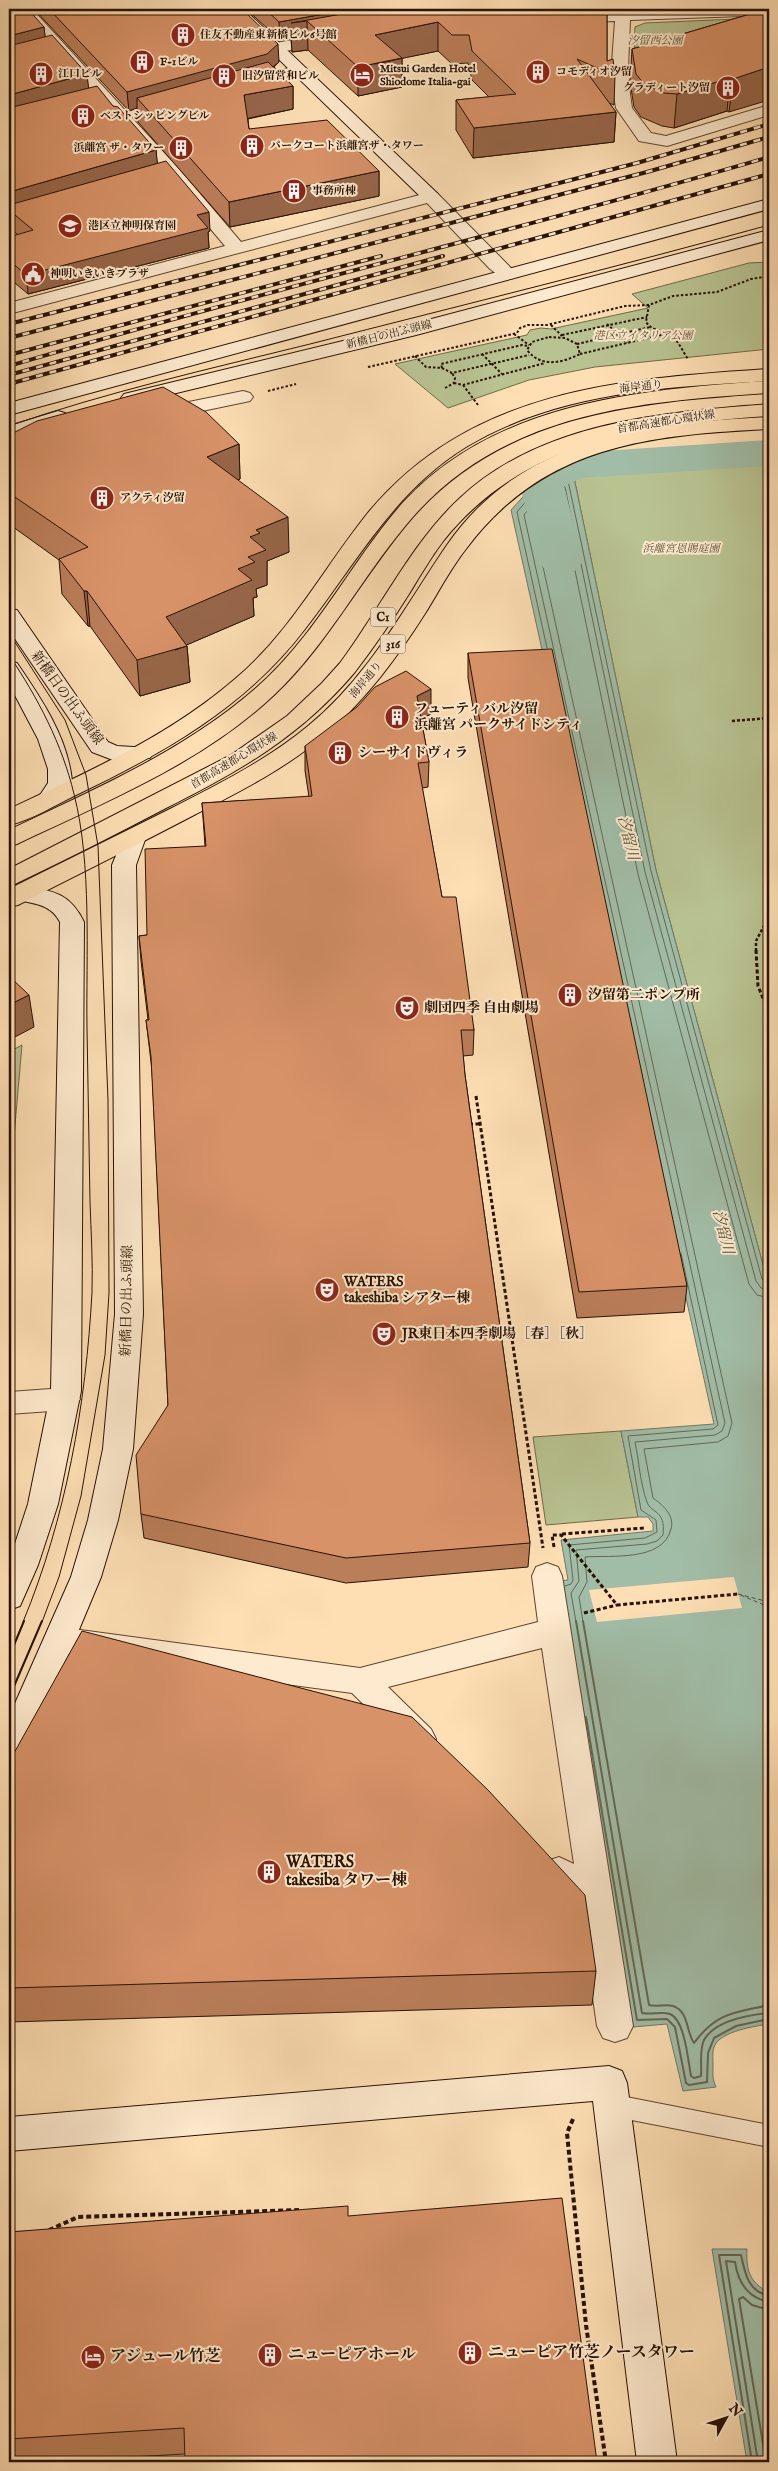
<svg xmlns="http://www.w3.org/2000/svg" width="778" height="2471" viewBox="0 0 778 2471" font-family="'IM FELL English','Noto Serif JP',serif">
  <rect width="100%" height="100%" fill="#fedfb4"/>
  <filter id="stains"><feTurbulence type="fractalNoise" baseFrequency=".004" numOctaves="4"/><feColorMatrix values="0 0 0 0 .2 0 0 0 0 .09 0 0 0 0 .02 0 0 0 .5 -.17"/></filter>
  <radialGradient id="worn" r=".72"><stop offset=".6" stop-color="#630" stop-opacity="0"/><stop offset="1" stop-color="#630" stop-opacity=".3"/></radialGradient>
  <path fill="#b9c392" stroke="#706a49" d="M759,18L634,60L635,27L645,23Z
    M769,262V349L595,367L529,380L448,408L395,364L527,335L530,330L541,328L551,329L648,308L632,294L749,263Z
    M769,455V1287L656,870L572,468Z
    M22,1045L9,1194V1052Z
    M621,1431L638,1517L546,1525L533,1437Z"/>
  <path fill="#a1bda7" stroke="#717864" d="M572,468L656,870L769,1287V2024C756,2026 722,2031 715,2045C712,2050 713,2058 713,2064C713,2073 712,2079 716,2087L683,2091L667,2024L633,2027L557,1581L568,1580L561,1540L653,1531V1524L648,1517H638L621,1431L714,1424L511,510L531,488Z
    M712,2249H747C746,2269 749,2283 769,2292V2462H747Z"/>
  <path fill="#fedfb4" d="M734,1577L742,1608L597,1622L589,1590Z"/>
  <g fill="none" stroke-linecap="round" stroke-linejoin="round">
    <path stroke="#646754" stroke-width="1" d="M547,648L517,512L534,492L567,476L651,871L762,1279L769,1284
      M565,1586L571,1584L573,1580L569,1545L645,1538L657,1532L656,1520L641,1510L628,1436L713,1429L718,1425L681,1253
      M576,1622L571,1593L579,1581L576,1550L647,1544L657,1541L663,1535C666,1509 651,1514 647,1502C640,1483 639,1461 635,1442L715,1435L722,1431L725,1423L524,515L538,497L562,485L565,487L645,872L756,1281L761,1288L769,1290
      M583,1622L579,1597L587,1582L585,1557C611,1555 663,1562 671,1529C675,1516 663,1505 653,1498L644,1449L718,1442L728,1436L732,1423L532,517L543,503L556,496L560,498L638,874L749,1284L757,1295L769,1298"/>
    <path stroke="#646754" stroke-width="2" d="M576,1621L642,2013C651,2015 661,2011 670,2014C685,2020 688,2061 691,2076L694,2078L701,2076C702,2065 699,2051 704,2040C715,2020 749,2015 769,2013
      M583,1621L649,2005C657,2007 665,2004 673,2006C689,2011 686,2032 694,2043C717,2012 734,2013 769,2005
      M586,1717L637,2020L667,2019L675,2027L686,2083L689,2085L707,2082L708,2053L714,2038L736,2026L769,2019
      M752,2462L719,2255H741C745,2274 748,2291 769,2296
      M758,2462L726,2261L735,2262C738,2282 748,2298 769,2302
      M766,2462L739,2299L743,2297L752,2305L769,2310"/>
    <path fill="#a1bda7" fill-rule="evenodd" d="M769,440V466L581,478L564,486L583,561L577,570L561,574L545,570L539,561L519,481C531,465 553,458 572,453Z"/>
    <path stroke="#524d3a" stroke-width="1" stroke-dasharray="4 3" stroke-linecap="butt" d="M769,1602L738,1594L769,1607"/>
    <defs>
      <path id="lane" d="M611,2094L769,2125V2147L611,2116L603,2113L600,2105L603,2097Z"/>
      <path id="street" d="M16,9H32L178,168L241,242L431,192L437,193L517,274L514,278C503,281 498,275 490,269L427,203L9,314V303L225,246L166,176Z
        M612,9H628V11L769,9V15L630,20L628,69L667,57L675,62L673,65L628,80L632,108L651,133L666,136L769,105V115L667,146L639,141L616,108L611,77L615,21L568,23L560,18L568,13L613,12Z
        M329,33L337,38L335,41L276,53L268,48L276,43Z
        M299,65L307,70L305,73L245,90L239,88L237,85L239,82Z
        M243,391L250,393L253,397L250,401L159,420L152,418L149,414L152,410L159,408Z
        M65,1388L75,1391L80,1399L75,1407L65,1410L9,1414V1392Z
        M547,1563L558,1567L562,1576L633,2026L627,2038L615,2042L603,2038L597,2026L581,1915L547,1883L542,1872L547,1861L559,1857L574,1864L542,1648L388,1687L431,1729L436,1739L431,1749L420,1753L409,1749L352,1693L73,1655L62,1651L57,1642L62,1633L73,1629L360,1668L538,1622L532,1576L536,1567Z"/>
      <path id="secondary" d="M227,9H244L437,193L440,197L437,201H425Z
        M769,199V209L9,415V403Z
        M769,230V240L416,335L131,404L124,402L121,398L124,394L405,326Z
        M58,411L65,413L68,417L65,421L9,438V426Z
        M9,609L17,610L108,742L117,746L150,748L153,753L150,758L113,760L92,752L9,630Z
        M9,661L17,663C41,698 68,738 72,781L58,803L50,805L42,803L38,798L48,783V769L38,739L9,684Z
        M134,830L142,832L146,837L136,865L143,1314L133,1449L118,1520L101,1577L45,1711L20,1756L9,1760V1717L71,1577L88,1520L103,1449L115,1314L112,865L126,832Z
        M20,885C51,891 69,891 84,922L81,1391L58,1504L38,1565L20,1606L9,1610V1562L28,1504L51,1391L60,922C50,902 30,904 11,898L9,892L11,888Z
        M609,2066L622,2071L627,2083L677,2462H637L593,2101L9,2151V2117Z"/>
      <path id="primary" d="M769,369V381C666,387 557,392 466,447C394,491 355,565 305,629C246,707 162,754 76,795C55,805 32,820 9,825V809C88,772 169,736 235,679C290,633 323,569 367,514C470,389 619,379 769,369Z
        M769,417V429C649,435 543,445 466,549C451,568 439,591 426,612C398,656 367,699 326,734C288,767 241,791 196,814C137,845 77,875 18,905L9,907V889C63,862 118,835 172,808C219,784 267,760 308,726C369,676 404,608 447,545C522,436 648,423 769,417Z"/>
      <path id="highway" d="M769,381V393C634,402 498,413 406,525C360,580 327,645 274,695C202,763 105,802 17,844L9,846V830C95,789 184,751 256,688C311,640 345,574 390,518C481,403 634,390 769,381Z
        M769,404V416C647,425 526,438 444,540C431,557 420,576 409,594C392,621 374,647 355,672C301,736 240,771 166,808C117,834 67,859 17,883L9,886V869L231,755L287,716L322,683L340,663C379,611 412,542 460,498C541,422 664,412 769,404Z"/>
    </defs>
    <use href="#lane" stroke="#5e442d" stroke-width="2"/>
    <use href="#street" stroke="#5e442d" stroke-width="2"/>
    <use href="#secondary" stroke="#281100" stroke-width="2"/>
    <use href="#primary" stroke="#281100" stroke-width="2"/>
    <use href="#highway" stroke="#281100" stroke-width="2"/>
    <path stroke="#281100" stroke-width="2" stroke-dasharray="2.5 2" stroke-linecap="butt" d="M649,305L646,322C653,332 662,329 671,335C678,340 683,352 688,359
      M607,324L627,343
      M551,325L562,336
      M514,334L529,345
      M562,335L647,317
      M549,337L565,338L577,344L580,354C562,363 541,368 527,350L532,342Z
      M577,344L650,327
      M482,354L502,374
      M580,354L665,334
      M415,356L426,367L442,368L452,373L529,355
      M368,367L517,333L520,328L528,325H547L625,306L649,305L673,296L717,292L751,279L769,276
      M442,368L441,364L522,345L528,346
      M454,383L463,385L545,363
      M463,385L478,405
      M445,388L454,383L455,378L452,373
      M268,391L296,384"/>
    <path stroke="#281100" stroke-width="2.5" stroke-dasharray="3 2" stroke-linecap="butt" d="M769,627V629
      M732,721L769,718
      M769,858V880
      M756,951V941L766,922L769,901"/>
    <path stroke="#281100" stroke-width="3" stroke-dasharray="4 2.5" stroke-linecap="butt" d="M756,950L758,986L769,1013
      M476,1096L543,1548
      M469,1124H480
      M562,1534L645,1528
      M554,1547L552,1535H561L617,1605L738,1594
      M584,1613L617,1605"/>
    <path stroke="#281100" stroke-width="4" stroke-dasharray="5 3" stroke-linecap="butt" d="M573,2119L567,2133L586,2325L606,2462
      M49,2230L78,2217L299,2210"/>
    <use href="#lane" fill="#feeace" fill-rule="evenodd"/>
    <use href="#street" fill="#feeace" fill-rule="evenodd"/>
    <use href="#secondary" fill="#feeace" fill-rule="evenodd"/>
    <use href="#primary" fill="#fedfb4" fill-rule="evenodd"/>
    <use href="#highway" fill="#fedfb4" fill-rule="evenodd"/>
    <path stroke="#281100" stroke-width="1" d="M9,426C107,392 209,369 310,344C463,305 617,267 769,225
      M9,633L65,720L86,775L98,846L108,1100L109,1293L105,1355L81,1496L59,1577L42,1622
      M9,655C38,698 62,744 74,794C92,864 86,955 87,1028C88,1086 89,1144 90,1202C91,1232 93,1262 92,1292C86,1405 66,1518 23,1622"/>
    <path stroke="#281100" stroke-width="2" d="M9,1657L24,1621
      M9,1698L42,1621"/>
    <defs>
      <path id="rail" d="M9,324L637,163L769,124
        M9,338L647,172L769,137
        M9,355L381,256
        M9,366C261,291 517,231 769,157
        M9,375L443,256
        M9,384L769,174"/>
    </defs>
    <use href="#rail" stroke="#281100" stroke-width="4"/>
    <use href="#rail" stroke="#feeace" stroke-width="2.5" stroke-dasharray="7" stroke-linecap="butt"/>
  </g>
  <path fill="#ba7e59" stroke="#281100" d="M9,9L44,27L45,37L87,74L88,88L113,106L156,150L157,164L210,231L208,232L209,248L28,294L9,278V237L18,235L9,227Z
    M34,9H242L279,62L274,67L293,86V109L248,119L249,129L379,171V196L230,227L138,122L137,108L129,111Z
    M246,9H607V61L615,76L614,105L609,103L616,112L614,142L473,158L456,130V100L489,97L472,80L468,63L452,64L438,51L402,58V87L358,96L308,50L292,52L291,38L280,40Z
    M767,9L729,112L727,111L674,128L662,126L641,117L634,107L630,82L632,49Z
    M9,435L239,444L240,479L238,480L289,552L267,561V585L256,589L257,597L253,598L254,616L186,645L187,646L190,682L140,696L90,626H88L62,594L59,560L9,524Z
    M468,653L687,1286L684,1312L577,1318L468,678Z
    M431,714L421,719L429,762L428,787L422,788L442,897L474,1030L473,1055L463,1056L465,1075L530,1543L528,1567L346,1583L144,1538L141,1514L168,1405L152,1070L146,1020H148L141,961L139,936L147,935L205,846L202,803L309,797L305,771V746Z
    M9,1762L596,1971L592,2005L9,2022Z
    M348,2216L185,2454L42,2462H9V2232Z"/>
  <path fill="#976649" stroke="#281100" d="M352,9H370L307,21L308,50L292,52L291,38L280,40L279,22Z
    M438,22V51L375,64V35Z
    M44,27L46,45L9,55V36Z
    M278,44L279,62L267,72L137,98V108L129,111L127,92Z
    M402,58V87L358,96V67Z
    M769,67V100L729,112L733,79Z
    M87,74L89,92L9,114V95Z
    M730,78L727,111L674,128L677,94Z
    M293,86V109L245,119L244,95Z
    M616,112L614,142L473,158L474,128Z
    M156,150L158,169L9,210V192Z
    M379,171V196L230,227L229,202Z
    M209,212L210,231L208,232L209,248L28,294L26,275L197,215Z
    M239,444L240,479L209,492L207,457Z
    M288,517L289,552L267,561V585L256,589L257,597L253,598L254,616L175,650L187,646L190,682L140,696L137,660L166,617L238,569L248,557L250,537L256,530Z
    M84,591H87L90,626H88Z
    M431,689V714L417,721V696Z
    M29,995L34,1027L9,1040V1005Z"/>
  <path fill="#d89268" stroke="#281100" d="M9,9H28L44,27L9,36Z
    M49,9H242L278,44L267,54L127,92Z
    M265,9H352L279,22Z
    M370,9H607V61L613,59L615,76L577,59L616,112L474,128L456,100L516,94L472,51L469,35H452L438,22L375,35L402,58L358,67L307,21L291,23Z
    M767,9H769V67L733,79L730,78L677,94L664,93L644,84L636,74L632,49Z
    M52,35L87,74L9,95V46Z
    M268,62L293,86L244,95L249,129L327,120L379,171L229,202L137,98Z
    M97,86L113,106L118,107L156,150L9,192V108Z
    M166,161L209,212L197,215L208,228L26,275L9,260V237L33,230L9,210V205Z
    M163,387L206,412L239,444L207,457L288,517L256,530L260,533L250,537L266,550L248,557L255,562L238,569L252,580L166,617L187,646L137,660L87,591H84L59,559L88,547L9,493V435L37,421Z
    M552,649L687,1286L579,1292L468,653Z
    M406,671L431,689L417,696L429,762L418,763L442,897H456L474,1030H461L465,1075L530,1543L346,1558L141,1514L136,1455L168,1405L151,1057L146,1020H149L139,936L147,935L145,849L206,846L202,803L312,796L305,746L357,707L375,687Z
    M9,976L29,995L9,1005Z
    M82,1631L412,1717L488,1790L585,1895L596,1971L9,1988V1762Z
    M562,2198L597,2462H185L184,2428L9,2439V2232L348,2206V2216Z"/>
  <defs>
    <symbol id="building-disc" viewBox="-11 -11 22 22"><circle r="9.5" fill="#8f2418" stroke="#feeace"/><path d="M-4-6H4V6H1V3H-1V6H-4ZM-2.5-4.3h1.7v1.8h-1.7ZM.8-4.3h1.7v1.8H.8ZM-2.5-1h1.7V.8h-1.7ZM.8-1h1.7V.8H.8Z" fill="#fff"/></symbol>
    <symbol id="hotel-disc" viewBox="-11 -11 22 22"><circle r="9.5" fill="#8f2418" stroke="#feeace"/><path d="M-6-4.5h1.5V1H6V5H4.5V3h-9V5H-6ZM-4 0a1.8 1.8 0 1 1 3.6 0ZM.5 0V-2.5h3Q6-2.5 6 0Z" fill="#fff"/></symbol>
    <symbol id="school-disc" viewBox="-11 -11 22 22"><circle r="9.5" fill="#8f2418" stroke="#feeace"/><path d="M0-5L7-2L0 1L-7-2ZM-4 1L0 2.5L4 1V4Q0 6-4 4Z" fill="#fff"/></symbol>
    <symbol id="civic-disc" viewBox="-11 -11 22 22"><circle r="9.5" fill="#8f2418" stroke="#feeace"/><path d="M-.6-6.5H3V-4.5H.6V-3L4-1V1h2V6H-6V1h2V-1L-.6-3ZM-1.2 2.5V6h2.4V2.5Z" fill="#fff"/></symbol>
    <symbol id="theatre-disc" viewBox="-11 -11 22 22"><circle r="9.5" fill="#8f2418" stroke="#feeace"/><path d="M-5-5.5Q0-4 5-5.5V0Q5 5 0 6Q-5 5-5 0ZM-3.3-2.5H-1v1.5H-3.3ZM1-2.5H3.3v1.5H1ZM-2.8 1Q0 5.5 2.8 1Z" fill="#fff"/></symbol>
  </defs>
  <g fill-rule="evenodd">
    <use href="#building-disc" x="169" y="21" width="28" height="28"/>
    <use href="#building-disc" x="128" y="48" width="28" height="28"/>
    <use href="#building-disc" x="524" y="58" width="28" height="28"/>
    <use href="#building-disc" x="27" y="60" width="28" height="28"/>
    <use href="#hotel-disc" x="348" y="61" width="28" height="28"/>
    <use href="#building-disc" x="210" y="62" width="28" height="28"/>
    <use href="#building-disc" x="714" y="74" width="28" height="28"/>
    <use href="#building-disc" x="69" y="102" width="28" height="28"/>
    <use href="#building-disc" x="238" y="132" width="28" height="28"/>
    <use href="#building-disc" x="167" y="134" width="28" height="28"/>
    <use href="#building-disc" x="280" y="177" width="28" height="28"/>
    <use href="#school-disc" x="56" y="212" width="28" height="28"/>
    <use href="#civic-disc" x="19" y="260" width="28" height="28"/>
    <use href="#building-disc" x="88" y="484" width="28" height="28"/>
    <use href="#building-disc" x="383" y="703" width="28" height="28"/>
    <use href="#building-disc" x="326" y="739" width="28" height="28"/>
    <use href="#building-disc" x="556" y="981" width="28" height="28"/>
    <use href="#theatre-disc" x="393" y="994" width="28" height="28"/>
    <use href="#theatre-disc" x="313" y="1276" width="28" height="28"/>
    <use href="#theatre-disc" x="370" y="1320" width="28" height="28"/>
    <use href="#building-disc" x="255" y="1858" width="28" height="28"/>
    <use href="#building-disc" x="456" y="2339" width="28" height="28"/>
    <use href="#building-disc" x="256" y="2341" width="28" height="28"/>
    <use href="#hotel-disc" x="79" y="2343" width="28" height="28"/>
  </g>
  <g text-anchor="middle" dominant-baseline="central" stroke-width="4" stroke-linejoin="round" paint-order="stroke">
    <g font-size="11" font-weight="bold" fill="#281100" stroke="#feeace" text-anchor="start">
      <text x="200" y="35">住友不動産東新橋ビル6号館</text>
      <text x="160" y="62">F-1ビル</text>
      <text x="380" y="69">Mitsui Garden Hotel<tspan x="380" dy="13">Shiodome Italia-gai</tspan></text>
      <text x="556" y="72">コモディオ汐留</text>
      <text x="58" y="74">江口ビル</text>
      <text x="242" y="76">旧汐留営和ビル</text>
      <text x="710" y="88" text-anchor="end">グラディート汐留</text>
      <text x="100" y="116">ベストシッピングビル</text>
      <text x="270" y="146">パークコート浜離宮ザ・タワー</text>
      <text x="164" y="148" text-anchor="end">浜離宮 ザ・タワー</text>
      <text x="312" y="191">事務所棟</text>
      <text x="88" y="226">港区立神明保育園</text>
      <text x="50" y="274">神明いきいきプラザ</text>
      <text x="120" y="498">アクティ汐留</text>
    </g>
    <g font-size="11" font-style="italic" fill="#5b4f33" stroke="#feeace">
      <text x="655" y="41">汐留西公園</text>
      <text x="643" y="336">港区立イタリア公園</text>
      <text x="681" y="549">浜離宮恩賜庭園</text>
    </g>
    <g font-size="11" fill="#281100" stroke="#feeace">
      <text transform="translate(389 335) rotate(-14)">新橋日の出ふ頭線</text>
      <text transform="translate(641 387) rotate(-7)">海岸通り</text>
      <text transform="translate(666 422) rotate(-9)">首都高速都心環状線</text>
      <text transform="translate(366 680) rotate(-50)">海岸通り</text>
      <text transform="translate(234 761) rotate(-31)">首都高速都心環状線</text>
    </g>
    <g fill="#feeace" stroke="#68523e" stroke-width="1">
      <rect x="370.5" y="607.5" width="25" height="19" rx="4"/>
      <rect x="380.5" y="634.5" width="25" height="19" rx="4"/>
    </g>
    <g font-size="12" font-weight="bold" fill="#281100">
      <text x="383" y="617">C1</text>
      <text x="393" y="644">316</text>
    </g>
    <g font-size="14" fill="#281100" stroke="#feeace">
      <text transform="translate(67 698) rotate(54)">新橋日の出ふ頭線</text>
      <text transform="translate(127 1301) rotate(-89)">新橋日の出ふ頭線</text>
    </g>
    <g font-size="14" font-weight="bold" fill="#281100" stroke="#feeace" text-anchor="start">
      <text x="414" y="709">フューティバル汐留<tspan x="414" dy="16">浜離宮 パークサイドシティ</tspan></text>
      <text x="358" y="753">シーサイドヴィラ</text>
      <text x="588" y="995">汐留第二ポンプ所</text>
      <text x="424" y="1008">劇団四季 自由劇場</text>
      <text x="344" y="1282">WATERS<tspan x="344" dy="16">takeshiba シアター棟</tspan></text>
      <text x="402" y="1334">JR東日本四季劇場［春］［秋］</text>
    </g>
    <g font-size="15" font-style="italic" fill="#524d3a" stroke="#feeace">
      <text transform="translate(628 838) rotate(76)">汐留川</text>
      <text transform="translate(723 1232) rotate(76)">汐留川</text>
    </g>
    <g font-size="16" font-weight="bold" fill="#281100" stroke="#feeace" text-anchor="start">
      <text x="286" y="1863">WATERS<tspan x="286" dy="18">takesiba タワー棟</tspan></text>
      <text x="488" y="2353">ニューピア竹芝ノースタワー</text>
      <text x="288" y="2355">ニューピアホール</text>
      <text x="110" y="2357">アジュール竹芝</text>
    </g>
  </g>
  <rect width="778" height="2471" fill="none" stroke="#fedfb4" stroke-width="30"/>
  <rect x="10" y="10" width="758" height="2451" fill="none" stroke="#281100" stroke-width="2.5"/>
  <rect x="15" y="15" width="748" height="2441" fill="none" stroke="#281100"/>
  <g transform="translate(726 2418) rotate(50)" stroke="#feeace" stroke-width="4" paint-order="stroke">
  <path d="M0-4L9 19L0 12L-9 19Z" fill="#281100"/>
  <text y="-8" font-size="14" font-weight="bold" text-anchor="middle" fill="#281100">N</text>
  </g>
  <rect width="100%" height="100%" filter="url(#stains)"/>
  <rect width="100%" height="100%" fill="url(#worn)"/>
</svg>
